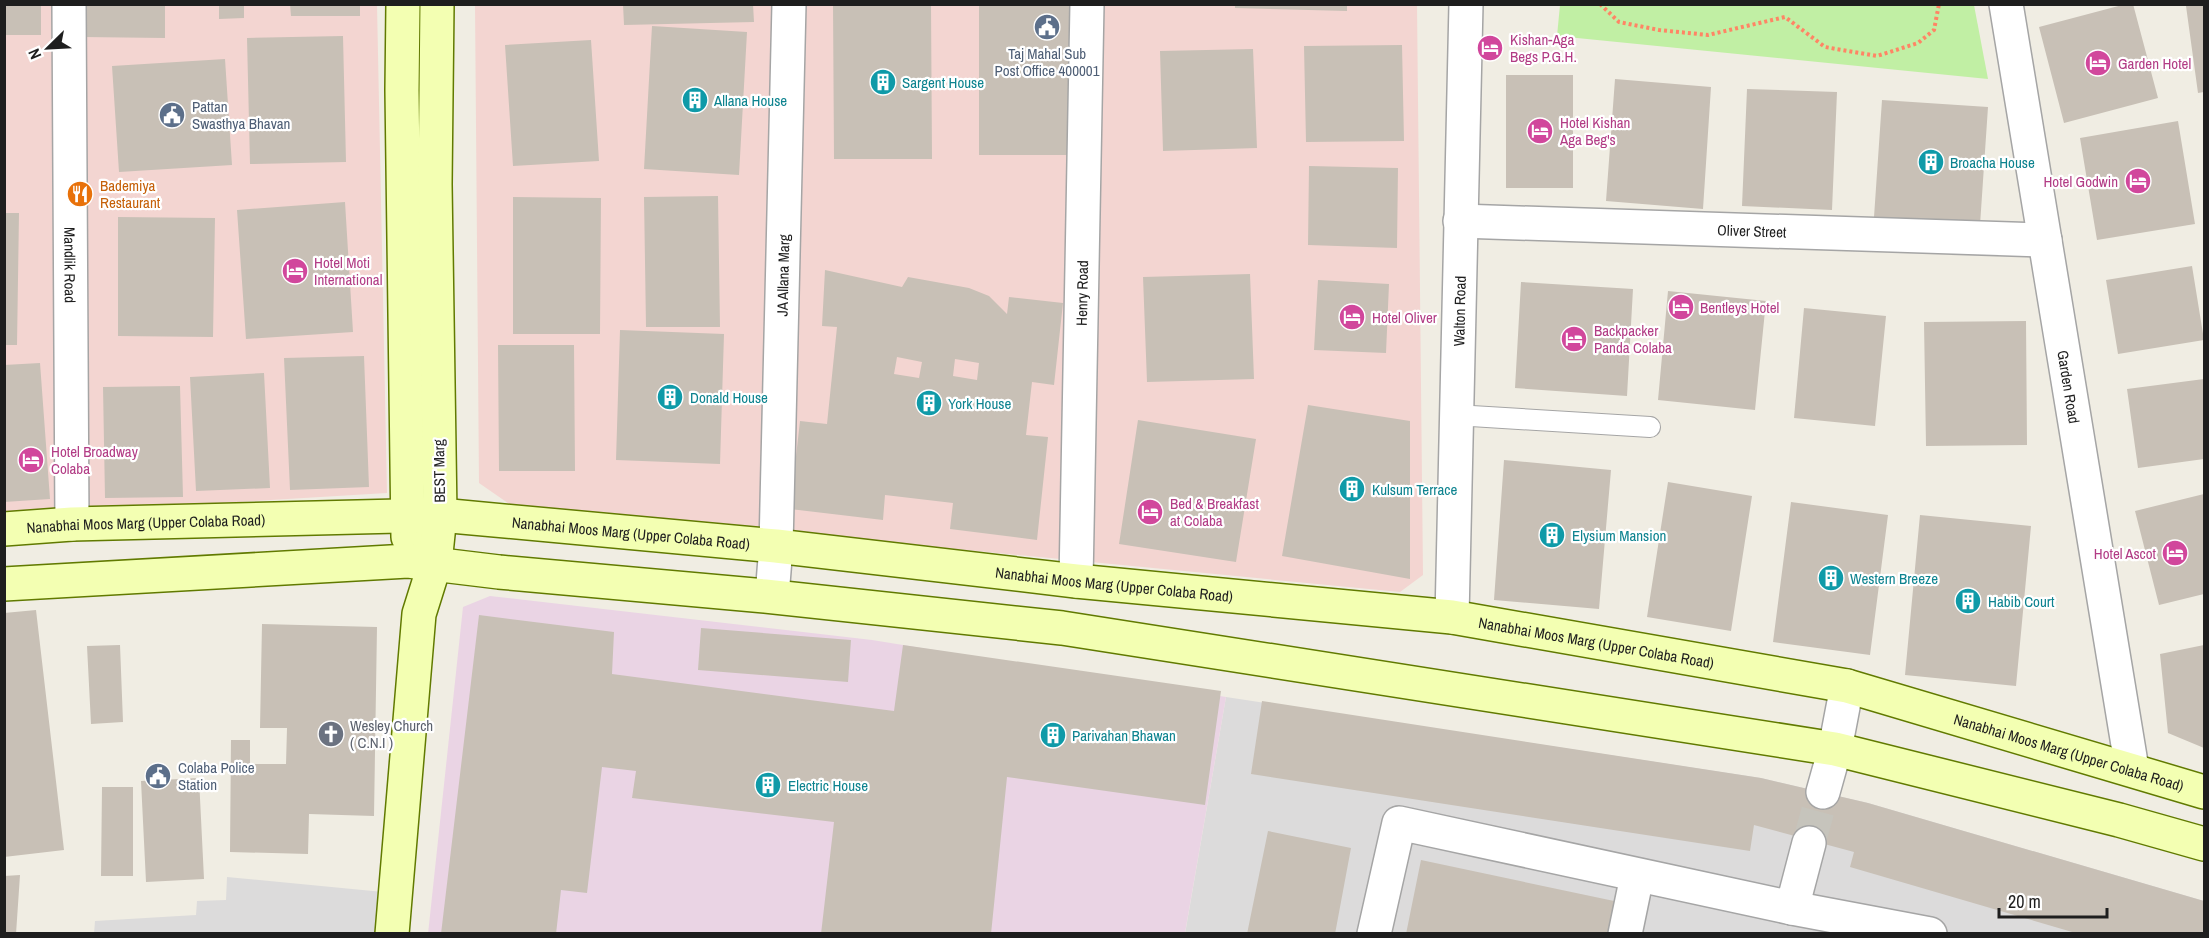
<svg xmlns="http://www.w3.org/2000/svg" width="2209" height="938" viewBox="0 0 2209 938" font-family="'Archivo Narrow',sans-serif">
  <rect width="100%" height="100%" fill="#f0ede3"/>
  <path fill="#dcdbdb" d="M1226,697L1761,778L1868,803L2204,901V934H1185Z
    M227,877L383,892L379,933L94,934L95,921L196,915L197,901L226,900Z"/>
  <path fill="#f3d5d1" d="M5,5H377L387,493L5,516Z
    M475,5H1417L1423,575L1400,592L512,506L479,483Z"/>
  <path fill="#ead4e4" d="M490,596L872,640L1226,697L1185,933L428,934L463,607Z"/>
  <path fill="#c1efa4" d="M1560,5H1974L1988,79L1557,36Z"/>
  <path fill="#c8c0b6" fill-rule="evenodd" d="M4,4H41V35H4Z
    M83,4H165V38L83,37Z
    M219,4H244V18L219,19Z
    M290,4H360V16H291Z
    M623,4H753L754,22L624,25Z
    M833,4H931L932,159H834Z
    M979,4H1076V155H979Z
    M1235,4H1347V11L1235,8Z
    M2126,4H2133L2158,98L2064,123L2039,27Z
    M2204,4V92L2198,93L2186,6Z
    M652,26L747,32L739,175L644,169Z
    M343,36L346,162L250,164L247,38Z
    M591,40L599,161L513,166L505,45Z
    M1402,45L1404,141L1306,142L1304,46Z
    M1253,49L1257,148L1163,151L1160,51Z
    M225,59L232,165L119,172L112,66Z
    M1506,75H1573V188H1506Z
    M1615,79L1711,87L1703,209L1606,201Z
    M1747,89L1837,92L1832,210L1742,206Z
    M1882,100L1988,107L1980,225L1874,217Z
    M2178,121L2195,224L2097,240L2080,138Z
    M1309,166L1398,168L1397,248L1308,245Z
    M718,196L720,327H646L644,197Z
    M513,197L601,198L600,334H513Z
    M345,202L353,332L246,339L237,210Z
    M4,213H19L17,345H4Z
    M118,217L215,218L213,337L118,336Z
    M2192,266L2204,340L2118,354L2106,280Z
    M825,270L902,287L908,277L969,288L989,296L1007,314L1009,297L1063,303L1054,385L1032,382L1026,435L1048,437L1037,540L950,529L953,503L885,495L883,520L790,509L800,421L827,424L837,327L822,326ZM897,357L922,362L919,378L894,374ZM955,359L979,363L977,380L953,376Z
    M1250,274L1254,379L1147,382L1143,277Z
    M1318,280L1389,284L1386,353L1314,350Z
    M1521,282L1633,289L1627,396L1515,388Z
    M1668,291L1766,301L1755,410L1658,400Z
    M1804,308L1886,316L1875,426L1794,418Z
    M2026,321L2027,445L1926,446L1924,322Z
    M620,330L724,334L720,464L616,460Z
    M498,345H574L575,471H499Z
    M364,356L369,487L290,490L284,358Z
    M40,363L50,499L4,502V365Z
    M264,373L270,488L196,491L190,377Z
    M2204,379V459L2138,468L2127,389Z
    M180,386L183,497L105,498L103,387Z
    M1308,405L1410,421V579L1282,556Z
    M1138,420L1256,439L1236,562L1119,544Z
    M1504,460L1611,470L1599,609L1494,600Z
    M1668,482L1752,496L1731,631L1647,617Z
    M2204,494V594L2159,605L2135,511Z
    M1791,502L1888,515L1870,655L1773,642Z
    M1920,515L2031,526L2016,686L1905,675Z
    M36,610L64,850L4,857V613Z
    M479,615L614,632L612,674L894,711L903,645L1221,691L1205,805L1007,777L991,934H821L834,822L632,798L636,771L602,767L587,893L561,890L556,934H441Z
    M262,624L377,627L374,816L309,814L308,854L230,852L231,740H250V764H286L287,728H260Z
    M701,628L851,640L848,682L698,670Z
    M120,645L123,722L91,724L87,646Z
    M2204,645V748L2168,733L2160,654Z
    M1262,701L1761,778L1868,803L2204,901V934H2079L1850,867L1854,852L1754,825L1750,851L1251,774Z
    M199,778L204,879L146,882L141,781Z
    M102,787H133V876H101Z
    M1268,831L1351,848L1335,934H1247Z
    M1421,860L1614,901L1608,934H1406Z
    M20,875L16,934H4V876Z"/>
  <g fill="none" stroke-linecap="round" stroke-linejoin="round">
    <path stroke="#c6c4bc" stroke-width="33" stroke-dasharray="33 16" stroke-linecap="butt" d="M1809,843L1823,792"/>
    <defs>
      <path id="lane" d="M1455,415L1650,427"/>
      <g id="street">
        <path id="s1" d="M69,4L72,524"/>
        <path id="s2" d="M2006,4L2132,769"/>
        <path id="s3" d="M1460,221L2045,240"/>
        <path id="s4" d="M1076,581L1087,4"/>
        <path id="s5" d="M772,596L776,546L789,4"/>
        <path id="s6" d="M1452,617L1466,4"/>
        <path d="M1823,792L1835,749L1847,686"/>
        <path d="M1792,908L1809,843"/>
        <path d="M1374,934L1399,823L1792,908L1930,934"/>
        <path d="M1625,934L1637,876"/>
      </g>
      <g id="secondary">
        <path d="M403,4L402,90L408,537"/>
        <path id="s7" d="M4,529L72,524L440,515L776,546L1076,581L1452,617L1847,686L2204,792"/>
        <path d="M4,584L408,561L499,572L765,596L1062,628L1835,749L2119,820L2204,844"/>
        <path d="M392,934L419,614L435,563L440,515L435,184L437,4"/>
      </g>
    </defs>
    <use href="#lane" stroke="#a5a5a5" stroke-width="22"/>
    <use href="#street" stroke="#a5a5a5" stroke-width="36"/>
    <use href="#secondary" stroke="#617a00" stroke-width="36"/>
    <path stroke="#ff8565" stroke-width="4" stroke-dasharray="3 3" stroke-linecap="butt" d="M1600,4L1619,22L1659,30L1708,35L1785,17L1825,47L1877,56L1918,43L1934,30L1939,4
      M1848,4H1849"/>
    <use href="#lane" stroke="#fff" stroke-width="20"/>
    <use href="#street" stroke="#fff" stroke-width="33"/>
    <use href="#secondary" stroke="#f3ffb2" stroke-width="33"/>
  </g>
  <defs>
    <symbol id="civic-disc" viewBox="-11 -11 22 22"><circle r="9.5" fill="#5c6f8a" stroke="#fff"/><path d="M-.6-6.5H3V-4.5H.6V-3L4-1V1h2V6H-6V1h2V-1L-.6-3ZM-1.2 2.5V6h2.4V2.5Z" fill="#fff"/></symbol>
    <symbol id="hotel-disc" viewBox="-11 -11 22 22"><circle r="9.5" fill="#d1479c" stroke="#fff"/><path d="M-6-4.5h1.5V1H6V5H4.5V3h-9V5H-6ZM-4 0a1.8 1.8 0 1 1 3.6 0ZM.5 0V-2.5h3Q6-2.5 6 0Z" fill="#fff"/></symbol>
    <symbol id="building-disc" viewBox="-11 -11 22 22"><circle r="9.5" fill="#0f9aa8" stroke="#fff"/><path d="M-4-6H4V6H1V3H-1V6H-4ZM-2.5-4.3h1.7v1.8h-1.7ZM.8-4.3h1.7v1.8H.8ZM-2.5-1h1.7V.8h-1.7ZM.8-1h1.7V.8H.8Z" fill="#fff"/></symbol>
    <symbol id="restaurant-disc" viewBox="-11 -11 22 22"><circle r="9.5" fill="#e8710a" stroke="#fff"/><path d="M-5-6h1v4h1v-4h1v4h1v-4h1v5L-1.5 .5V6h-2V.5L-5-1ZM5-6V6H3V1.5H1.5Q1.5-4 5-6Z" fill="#fff"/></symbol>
    <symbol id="church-disc" viewBox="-11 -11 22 22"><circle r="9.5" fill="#6b7280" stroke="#fff"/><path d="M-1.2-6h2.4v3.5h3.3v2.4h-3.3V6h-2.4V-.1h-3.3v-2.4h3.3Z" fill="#fff"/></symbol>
  </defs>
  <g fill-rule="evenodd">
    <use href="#civic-disc" x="1032" y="12" width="30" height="30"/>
    <use href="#hotel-disc" x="1475" y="33" width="30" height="30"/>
    <use href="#hotel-disc" x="2083" y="48" width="30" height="30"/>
    <use href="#building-disc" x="868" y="67" width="30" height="30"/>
    <use href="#building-disc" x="680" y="85" width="30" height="30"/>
    <use href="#civic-disc" x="157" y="100" width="30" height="30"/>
    <use href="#hotel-disc" x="1525" y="116" width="30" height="30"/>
    <use href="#building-disc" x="1916" y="147" width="30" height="30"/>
    <use href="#hotel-disc" x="2123" y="166" width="30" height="30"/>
    <use href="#restaurant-disc" x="65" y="179" width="30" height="30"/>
    <use href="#hotel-disc" x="280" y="256" width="30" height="30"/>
    <use href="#hotel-disc" x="1666" y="292" width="30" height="30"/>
    <use href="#hotel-disc" x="1337" y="302" width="30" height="30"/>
    <use href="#hotel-disc" x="1559" y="324" width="30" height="30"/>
    <use href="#building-disc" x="655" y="382" width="30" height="30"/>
    <use href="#building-disc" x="914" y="388" width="30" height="30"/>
    <use href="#hotel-disc" x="16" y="445" width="30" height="30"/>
    <use href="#building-disc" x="1337" y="474" width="30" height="30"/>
    <use href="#hotel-disc" x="1135" y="497" width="30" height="30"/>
    <use href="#building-disc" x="1537" y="520" width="30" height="30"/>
    <use href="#hotel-disc" x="2160" y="538" width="30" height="30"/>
    <use href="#building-disc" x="1816" y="563" width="30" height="30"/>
    <use href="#building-disc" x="1953" y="586" width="30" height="30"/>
    <use href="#church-disc" x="316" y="719" width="30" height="30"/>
    <use href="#building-disc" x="1038" y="720" width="30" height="30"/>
    <use href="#civic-disc" x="143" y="761" width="30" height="30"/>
    <use href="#building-disc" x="753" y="770" width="30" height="30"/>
  </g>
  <g text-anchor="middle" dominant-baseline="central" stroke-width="4.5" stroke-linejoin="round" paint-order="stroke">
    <g font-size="15" fill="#b23c85" stroke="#fff" text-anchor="start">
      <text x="1510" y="39">Kishan-Aga<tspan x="1510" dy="17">Begs P.G.H.</tspan></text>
      <text x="2118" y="63">Garden Hotel</text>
      <text x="1560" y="122">Hotel Kishan<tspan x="1560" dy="17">Aga Beg's</tspan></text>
      <text x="2118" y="181" text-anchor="end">Hotel Godwin</text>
      <text x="314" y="262">Hotel Moti<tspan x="314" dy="17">International</tspan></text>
      <text x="1700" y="307">Bentleys Hotel</text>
      <text x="1372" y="317">Hotel Oliver</text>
      <text x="1594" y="330">Backpacker<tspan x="1594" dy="17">Panda Colaba</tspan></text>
      <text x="51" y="451">Hotel Broadway<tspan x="51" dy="17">Colaba</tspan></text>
      <text x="1170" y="503">Bed &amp; Breakfast<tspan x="1170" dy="17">at Colaba</tspan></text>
      <text x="2156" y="553" text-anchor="end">Hotel Ascot</text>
    </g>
    <g font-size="15" fill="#4e5e75" stroke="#fff" text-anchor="start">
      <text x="1047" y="53" text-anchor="middle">Taj Mahal Sub<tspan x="1047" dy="17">Post Office 400001</tspan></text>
      <text x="192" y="106">Pattan<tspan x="192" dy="17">Swasthya Bhavan</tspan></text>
      <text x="178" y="767">Colaba Police<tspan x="178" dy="17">Station</tspan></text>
    </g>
    <g font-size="15" fill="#0d838f" stroke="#fff" text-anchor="start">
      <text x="902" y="82">Sargent House</text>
      <text x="714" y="100">Allana House</text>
      <text x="1950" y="162">Broacha House</text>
      <text x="690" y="397">Donald House</text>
      <text x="948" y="403">York House</text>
      <text x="1372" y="489">Kulsum Terrace</text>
      <text x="1572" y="535">Elysium Mansion</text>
      <text x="1850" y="578">Western Breeze</text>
      <text x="1988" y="601">Habib Court</text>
      <text x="1072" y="735">Parivahan Bhawan</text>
      <text x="788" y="785">Electric House</text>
    </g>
    <g font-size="15" fill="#c56008" stroke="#fff" text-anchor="start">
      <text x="100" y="185">Bademiya<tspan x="100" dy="17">Restaurant</tspan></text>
    </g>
    <g font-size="15" fill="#1e1e1e" stroke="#fff">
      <text stroke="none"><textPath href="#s3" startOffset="292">Oliver Street</textPath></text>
      <text stroke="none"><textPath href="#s1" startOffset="261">Mandlik Road</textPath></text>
      <text stroke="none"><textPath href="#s5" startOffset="321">JA Allana Marg</textPath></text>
      <text stroke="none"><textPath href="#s4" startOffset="288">Henry Road</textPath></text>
      <text stroke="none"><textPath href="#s6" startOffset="306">Walton Road</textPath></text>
      <text stroke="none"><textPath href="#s2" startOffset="388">Garden Road</textPath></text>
      <text transform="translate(439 471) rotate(-91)">BEST Marg</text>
      <text stroke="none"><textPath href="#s7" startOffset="142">Nanabhai Moos Marg (Upper Colaba Road)</textPath></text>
      <text stroke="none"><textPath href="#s7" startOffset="628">Nanabhai Moos Marg (Upper Colaba Road)</textPath></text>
      <text stroke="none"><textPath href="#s7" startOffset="1114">Nanabhai Moos Marg (Upper Colaba Road)</textPath></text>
      <text stroke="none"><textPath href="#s7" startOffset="1600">Nanabhai Moos Marg (Upper Colaba Road)</textPath></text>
      <text stroke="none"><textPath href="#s7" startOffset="2086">Nanabhai Moos Marg (Upper Colaba Road)</textPath></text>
    </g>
    <g font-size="15" fill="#5b616d" stroke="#fff" text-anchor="start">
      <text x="350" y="725">Wesley Church<tspan x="350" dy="17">( C.N.I )</tspan></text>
    </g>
  </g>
  <rect width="2209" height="938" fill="none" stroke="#1e1e1e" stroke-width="12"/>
  <g transform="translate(48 48) rotate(246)" stroke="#ffffff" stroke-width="4.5" paint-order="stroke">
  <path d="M0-4.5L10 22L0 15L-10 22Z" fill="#1e1e1e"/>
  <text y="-9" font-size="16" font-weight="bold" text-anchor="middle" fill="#1e1e1e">N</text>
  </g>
  <path d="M1999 908v9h108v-9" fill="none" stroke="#1e1e1e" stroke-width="3"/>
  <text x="2008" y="908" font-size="18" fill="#1e1e1e" stroke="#ffffff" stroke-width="4.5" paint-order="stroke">20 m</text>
</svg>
